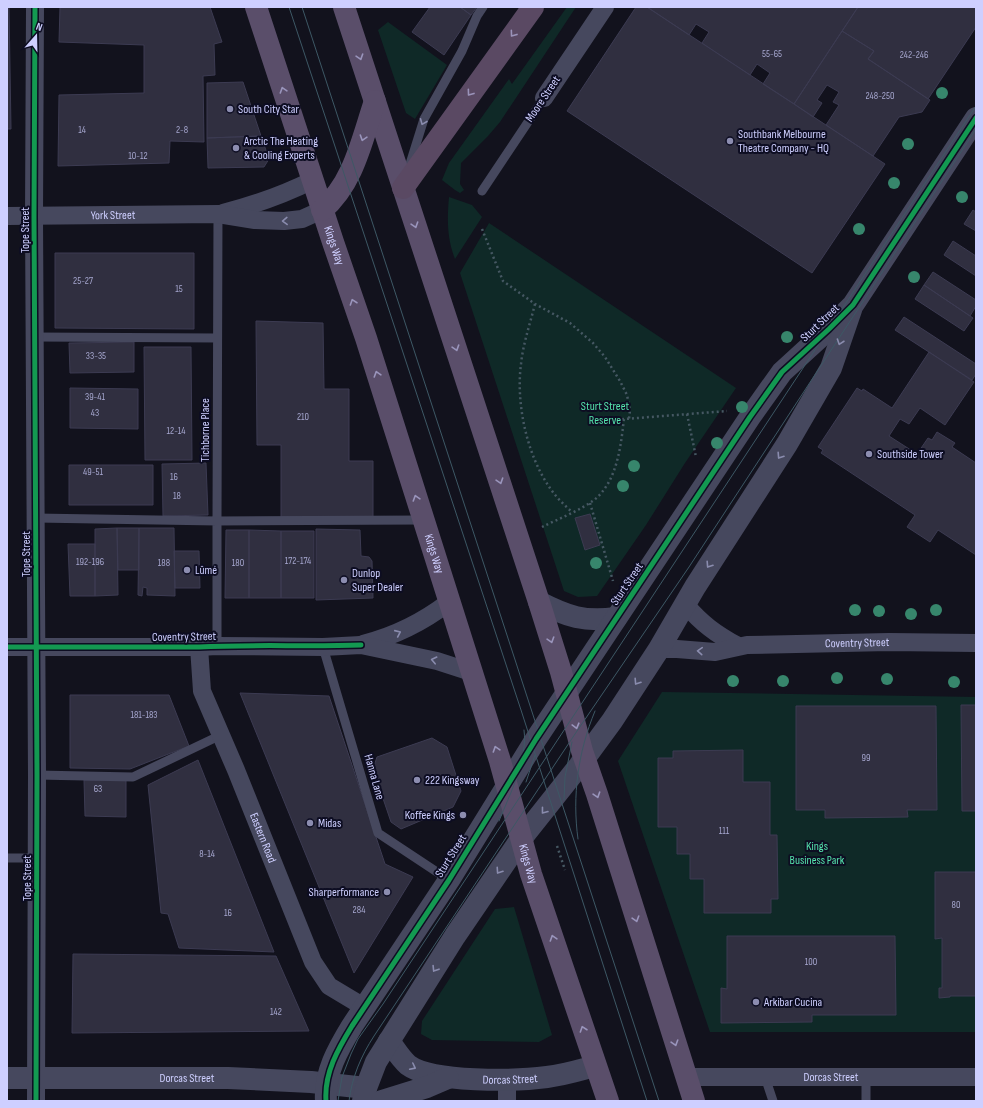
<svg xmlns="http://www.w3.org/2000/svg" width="983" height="1108" viewBox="0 0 983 1108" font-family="'Sofia Sans Condensed',sans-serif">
  <rect width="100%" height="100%" fill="#12121d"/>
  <path fill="#0f2927" d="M567,7H576L500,122L488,136L461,163L460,184L464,190L460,193L455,190L442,180L449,163L509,79L512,84Z
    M388,22L447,65L415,119L406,113L378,30Z
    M449,197L472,205L482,217L455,259C447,238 447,220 449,197Z
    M489,223L736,388L685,463L646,525L597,596L578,597L564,591L460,273Z
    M662,692L976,697V1032H710L618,761Z
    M514,907L552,1035L539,1042L432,1040L421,1034L422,1021L495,909Z"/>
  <path fill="#302f40" stroke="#3c3b52" d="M7,7H9L11,129H7Z
    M60,7H210L222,42L214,44L215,75L203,76L204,142L170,141L169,163L58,166L59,95L144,93V45L59,42Z
    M430,7H460L471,15L444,55L412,32Z
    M460,7H477L471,15Z
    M636,7H647L885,164L812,273L567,111Z
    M647,7H858L794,104L763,84L770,73L757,64L750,75L702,43L709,32L696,24L689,35Z
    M858,7H976V27L928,99L868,59L874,51L842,31Z
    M842,31L874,51L868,59L930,100L922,112L899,117L873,156L826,125L839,105L833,102L839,92L827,85L817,100L822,103L813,117L794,104Z
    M243,82L261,136L207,138V83Z
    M261,136L269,159L264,167L208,168L207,138Z
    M973,210L976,212V231L964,224Z
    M953,241L976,256V276L944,255Z
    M55,253H194V329L55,328Z
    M933,272L976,300V306L970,316L924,285Z
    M924,285L973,318L964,331L915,299Z
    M904,317L976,364V374L972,380L895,330Z
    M256,321L323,323L324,389H349V461H373V517H281V445H257Z
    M134,342V372L70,373L69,343Z
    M144,347H191L192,460H145Z
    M929,352L974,382L945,425L920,408L909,424L900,419L889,436L917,454L928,438L932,440L937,432L955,443L952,447L976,463V555L938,530L930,542L907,527L915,515L821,453L823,450L818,447L857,388L862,391L863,389L892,408Z
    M70,388L138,389V429L70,428Z
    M206,463L208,515L163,516L162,464Z
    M69,465H153V505H69Z
    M590,514L600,545L585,550L575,518Z
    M117,528H139V570H118Z
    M117,528L118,595L95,596V529Z
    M139,528H174L175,596L147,595V588L143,587L142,596L138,595Z
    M316,529L360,530L361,556L369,557L372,561L373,598L316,600Z
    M226,530H249V598H225Z
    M249,530L281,531V598H249Z
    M281,531H314V598H281Z
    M68,544H95V596H70Z
    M174,551H199L200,588H175Z
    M240,693L329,696L385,864L413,877L354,973Z
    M70,695H169L189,746L130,769L70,768Z
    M961,705H976V811H962Z
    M796,706H936L937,810H907L908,817L825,818V810H796Z
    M432,738L447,747L461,791L453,807L401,829L391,822L373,769L377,757Z
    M743,750V782H770V835H777L778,899H771V913H704V879H690V854H677V827H658V758H673V751Z
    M198,760L274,952L179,948L168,914L161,913L148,785Z
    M84,780H126V817L85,816Z
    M935,872H976V996H950V997L939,998V988H942V938L935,939Z
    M727,936H895L896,1015H812V1022L721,1023V988L727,989Z
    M73,954L276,956L309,1031L72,1033Z"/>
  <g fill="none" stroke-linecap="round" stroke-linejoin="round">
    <path stroke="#465863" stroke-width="2.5" stroke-dasharray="2 3" stroke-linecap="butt" d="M482,229L503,281L535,304L570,323L593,343L605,357L620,381L627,395L630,410L629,419
      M535,304C530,324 523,344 521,364C516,402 526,452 548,485C554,495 563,504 572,512
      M687,414L696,457
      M612,420L727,411
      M590,503L613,581
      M542,527C558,519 579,511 594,500C617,482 621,446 624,418
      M557,846L565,870"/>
    <path stroke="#46485e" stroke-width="9" d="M409,167L424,119L462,51L477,16L483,7
      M482,191L544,98
      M35,337L217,338
      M36,518L217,521L423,520
      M217,646V521L218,214
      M323,647L378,833L449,880
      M37,775L133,777L221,735
      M7,858H37
      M765,1077L773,1101
      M866,1101V1076"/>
    <g stroke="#46485e" stroke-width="18">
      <path d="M35,7L34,216L37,775L36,1101"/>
      <path d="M544,98L605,7"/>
      <path d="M223,213C254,205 283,195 313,180"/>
      <path id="s1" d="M7,216L218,214L255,220L284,221L302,219L322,210"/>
      <path d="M685,604C702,624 716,634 738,646"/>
      <path d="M363,644C395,636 423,622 449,602"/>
      <path d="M7,647H199L217,646L323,647L361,645L437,661L471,672"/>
      <path id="s2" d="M199,647L202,691L236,770L313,962L329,986L364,1007"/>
      <path id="s3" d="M659,649H677L715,652L747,645L889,642L976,643"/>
      <path id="s4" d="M686,1077H976"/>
      <path d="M507,1101V1079"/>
    </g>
    <g stroke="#46485e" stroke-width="22">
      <path d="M539,602C568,617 584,622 616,618"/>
      <path id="s5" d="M389,1041C395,1049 400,1058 408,1065C432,1083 517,1081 547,1077C564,1075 580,1070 595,1066"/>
      <path id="s6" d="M7,1078H228L311,1082L366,1088"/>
      <path d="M326,1101C324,1073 338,1049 352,1026L449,880L536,739L750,417L782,372L829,329L853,305L976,118"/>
      <path d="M363,1101L366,1088L376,1062L455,936L521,839L579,766L612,721L659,649L695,587L787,444L831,368L851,310"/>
      <path d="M382,1101L427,1087L448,1078"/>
    </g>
    <g stroke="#5a4e6a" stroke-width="22">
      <path id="s7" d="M256,7L333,242L366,338L500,761L531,874L608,1101"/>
      <path d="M344,7L539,602L561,672L582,751L597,794L694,1101"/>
      <path d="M322,210C354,183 362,139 375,101"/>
    </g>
    <path stroke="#5a4963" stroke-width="22" d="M403,188L533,7"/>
    <path stroke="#3d5865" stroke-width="1" d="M289,7L521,710L647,1101
      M302,7L659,1101
      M526,782L535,755
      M564,800L565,777L572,742
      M499,821C510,794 528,759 524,730
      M578,839C572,796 578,752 595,711
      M338,1101L342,1077L351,1054L358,1039L383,1004L479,859L976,106
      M349,1101C352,1077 361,1056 374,1036L575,734L689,567L976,129"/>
    <defs>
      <path id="cycleway" d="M35,7L34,216L37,775L36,1101
        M7,647H199C253,644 307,647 361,645
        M326,1101C324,1073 338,1049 352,1026L449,880L536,739L750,417L782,372L829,329L853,305L976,118"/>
    </defs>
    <use href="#cycleway" stroke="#0d0d22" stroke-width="8"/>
    <use href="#cycleway" stroke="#139951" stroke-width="5"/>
  </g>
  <g fill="#37866c">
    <circle cx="942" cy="93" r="6"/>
    <circle cx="908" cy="144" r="6"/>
    <circle cx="894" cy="183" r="6"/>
    <circle cx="962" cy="197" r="6"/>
    <circle cx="859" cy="229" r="6"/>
    <circle cx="914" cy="277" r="6"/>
    <circle cx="787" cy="337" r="6"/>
    <circle cx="742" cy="407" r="6"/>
    <circle cx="717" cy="443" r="6"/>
    <circle cx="634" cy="466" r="6"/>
    <circle cx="623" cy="486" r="6"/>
    <circle cx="596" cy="563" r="6"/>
    <circle cx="855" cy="610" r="6"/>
    <circle cx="936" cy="610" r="6"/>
    <circle cx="879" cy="611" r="6"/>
    <circle cx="911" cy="614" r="6"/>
    <circle cx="837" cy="678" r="6"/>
    <circle cx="887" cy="679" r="6"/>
    <circle cx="733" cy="681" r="6"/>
    <circle cx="783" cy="681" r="6"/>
    <circle cx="954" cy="682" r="6"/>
  </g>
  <defs><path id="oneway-chevron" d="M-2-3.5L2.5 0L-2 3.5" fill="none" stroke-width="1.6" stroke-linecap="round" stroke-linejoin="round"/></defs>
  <g stroke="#9a93b9">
    <use href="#oneway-chevron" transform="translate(513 34) rotate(126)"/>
    <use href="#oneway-chevron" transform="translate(470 93) rotate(126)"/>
  </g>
  <g stroke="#9a95bc">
    <use href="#oneway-chevron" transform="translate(360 57) rotate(72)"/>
    <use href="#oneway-chevron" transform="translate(283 90) rotate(-108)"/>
    <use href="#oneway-chevron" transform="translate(363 138) rotate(108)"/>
    <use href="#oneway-chevron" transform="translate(415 225) rotate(72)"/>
    <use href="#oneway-chevron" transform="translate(353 302) rotate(-109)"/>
    <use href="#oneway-chevron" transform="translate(456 348) rotate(72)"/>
    <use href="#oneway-chevron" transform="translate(377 374) rotate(-107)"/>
    <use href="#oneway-chevron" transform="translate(500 481) rotate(72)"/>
    <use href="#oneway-chevron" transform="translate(416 498) rotate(-107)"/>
    <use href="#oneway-chevron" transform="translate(551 640) rotate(73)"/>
    <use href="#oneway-chevron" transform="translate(576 726) rotate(75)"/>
    <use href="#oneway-chevron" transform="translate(496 749) rotate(-108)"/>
    <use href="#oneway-chevron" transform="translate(597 795) rotate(72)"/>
    <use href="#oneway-chevron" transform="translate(636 919) rotate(73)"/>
    <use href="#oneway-chevron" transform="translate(553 938) rotate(-108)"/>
    <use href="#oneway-chevron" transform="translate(583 1029) rotate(-109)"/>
    <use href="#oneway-chevron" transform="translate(675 1043) rotate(73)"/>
  </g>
  <g stroke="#8a8cae">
    <use href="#oneway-chevron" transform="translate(423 122) rotate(112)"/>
    <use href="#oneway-chevron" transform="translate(285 221) rotate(178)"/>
    <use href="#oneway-chevron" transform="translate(840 342) rotate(109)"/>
    <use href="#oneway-chevron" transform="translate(780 456) rotate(123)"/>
    <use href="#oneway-chevron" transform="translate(709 565) rotate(123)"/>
    <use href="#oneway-chevron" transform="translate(398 633) rotate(-24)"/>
    <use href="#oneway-chevron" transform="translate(700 651) rotate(-176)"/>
    <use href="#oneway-chevron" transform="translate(434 660) rotate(-167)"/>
    <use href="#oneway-chevron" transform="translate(637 682) rotate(123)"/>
    <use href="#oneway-chevron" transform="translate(544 811) rotate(128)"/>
    <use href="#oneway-chevron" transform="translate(499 871) rotate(124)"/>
    <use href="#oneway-chevron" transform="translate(435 969) rotate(122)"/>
    <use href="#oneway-chevron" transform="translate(413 1067) rotate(27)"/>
  </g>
  <g fill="#8c8db0" stroke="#0d0d22" stroke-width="1.5">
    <circle cx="230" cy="109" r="4"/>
    <circle cx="730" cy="141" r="4"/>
    <circle cx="236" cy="148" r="4"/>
    <circle cx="869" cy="454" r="4"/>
    <circle cx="187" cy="570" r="4"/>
    <circle cx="344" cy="580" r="4"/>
    <circle cx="417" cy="780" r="4"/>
    <circle cx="463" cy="815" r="4"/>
    <circle cx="310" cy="823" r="4"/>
    <circle cx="387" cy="892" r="4"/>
    <circle cx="756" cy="1002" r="4"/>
  </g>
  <g text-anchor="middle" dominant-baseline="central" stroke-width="4" stroke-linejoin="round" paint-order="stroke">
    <g font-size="10" fill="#a6a7cf">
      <text x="772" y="54">55-65</text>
      <text x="914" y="55">242-246</text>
      <text x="880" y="96">248-250</text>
      <text x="82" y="130">14</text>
      <text x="182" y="130">2-8</text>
      <text x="138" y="156">10-12</text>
      <text x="83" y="281">25-27</text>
      <text x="179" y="289">15</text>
      <text x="96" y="356">33-35</text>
      <text x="95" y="397">39-41</text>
      <text x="95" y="413">43</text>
      <text x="303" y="417">210</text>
      <text x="176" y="431">12-14</text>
      <text x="93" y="472">49-51</text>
      <text x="174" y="477">16</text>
      <text x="177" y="496">18</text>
      <text x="298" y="561">172-174</text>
      <text x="90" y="562">192-196</text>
      <text x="164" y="563">188</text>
      <text x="238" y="563">180</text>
      <text x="144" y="715">181-183</text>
      <text x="866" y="758">99</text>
      <text x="98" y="789">63</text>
      <text x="724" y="831">111</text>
      <text x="207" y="854">8-14</text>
      <text x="956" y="905">80</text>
      <text x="359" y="910">284</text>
      <text x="228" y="913">16</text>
      <text x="811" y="962">100</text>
      <text x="276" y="1012">142</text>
    </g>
    <g font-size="12" fill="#cecfff" stroke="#0d0d22">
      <text transform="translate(543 99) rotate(-56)">Moore Street</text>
      <text stroke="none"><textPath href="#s1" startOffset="106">York Street</textPath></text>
      <text transform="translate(25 230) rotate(-90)">Tope Street</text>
      <text stroke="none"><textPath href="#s7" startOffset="251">Kings Way</textPath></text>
      <text transform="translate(820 323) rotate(-44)">Sturt Street</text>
      <text transform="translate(205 430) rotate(-90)">Tichborne Place</text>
      <text transform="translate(26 554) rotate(-90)">Tope Street</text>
      <text stroke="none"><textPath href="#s7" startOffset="575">Kings Way</textPath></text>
      <text transform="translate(627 584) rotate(-56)">Sturt Street</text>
      <text transform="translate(184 637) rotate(-1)">Coventry Street</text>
      <text stroke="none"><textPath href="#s3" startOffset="199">Coventry Street</textPath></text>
      <text transform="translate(374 777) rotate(74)">Hanna Lane</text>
      <text stroke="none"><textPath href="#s2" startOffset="203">Eastern Road</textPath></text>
      <text transform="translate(451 856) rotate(-58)">Sturt Street</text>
      <text stroke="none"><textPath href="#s7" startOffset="899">Kings Way</textPath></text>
      <text transform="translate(27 878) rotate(-90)">Tope Street</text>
      <text stroke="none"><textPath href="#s4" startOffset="145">Dorcas Street</textPath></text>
      <text stroke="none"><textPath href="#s6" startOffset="180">Dorcas Street</textPath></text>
      <text stroke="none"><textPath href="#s5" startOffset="135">Dorcas Street</textPath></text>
    </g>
    <g font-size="12" fill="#cecfff" stroke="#0d0d22" text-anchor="start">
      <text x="238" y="109">South City Star</text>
      <text x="738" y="134">Southbank Melbourne<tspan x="738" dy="14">Theatre Company - HQ</tspan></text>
      <text x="244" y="141">Arctic The Heating<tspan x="244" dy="14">&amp; Cooling Experts</tspan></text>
      <text x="877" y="454">Southside Tower</text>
      <text x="195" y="570">Lûmé</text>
      <text x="352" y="573">Dunlop<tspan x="352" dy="14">Super Dealer</tspan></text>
      <text x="425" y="780">222 Kingsway</text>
      <text x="455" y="815" text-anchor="end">Koffee Kings</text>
      <text x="318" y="823">Midas</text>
      <text x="379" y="892" text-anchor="end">Sharperformance</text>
      <text x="764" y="1002">Arkibar Cucina</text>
    </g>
    <g font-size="12" fill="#55e4ad" stroke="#0d0d22">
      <text x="605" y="406">Sturt Street<tspan x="605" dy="14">Reserve</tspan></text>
      <text x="817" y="846">Kings<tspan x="817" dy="14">Business Park</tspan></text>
    </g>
  </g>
  <rect width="983" height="1108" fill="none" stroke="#cecfff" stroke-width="16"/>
  <g transform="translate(36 36) rotate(20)" stroke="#0d0d22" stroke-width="3" paint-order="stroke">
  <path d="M0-3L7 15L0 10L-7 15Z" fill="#cecfff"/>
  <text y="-6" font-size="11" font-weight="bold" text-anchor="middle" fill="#cecfff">N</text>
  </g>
</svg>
